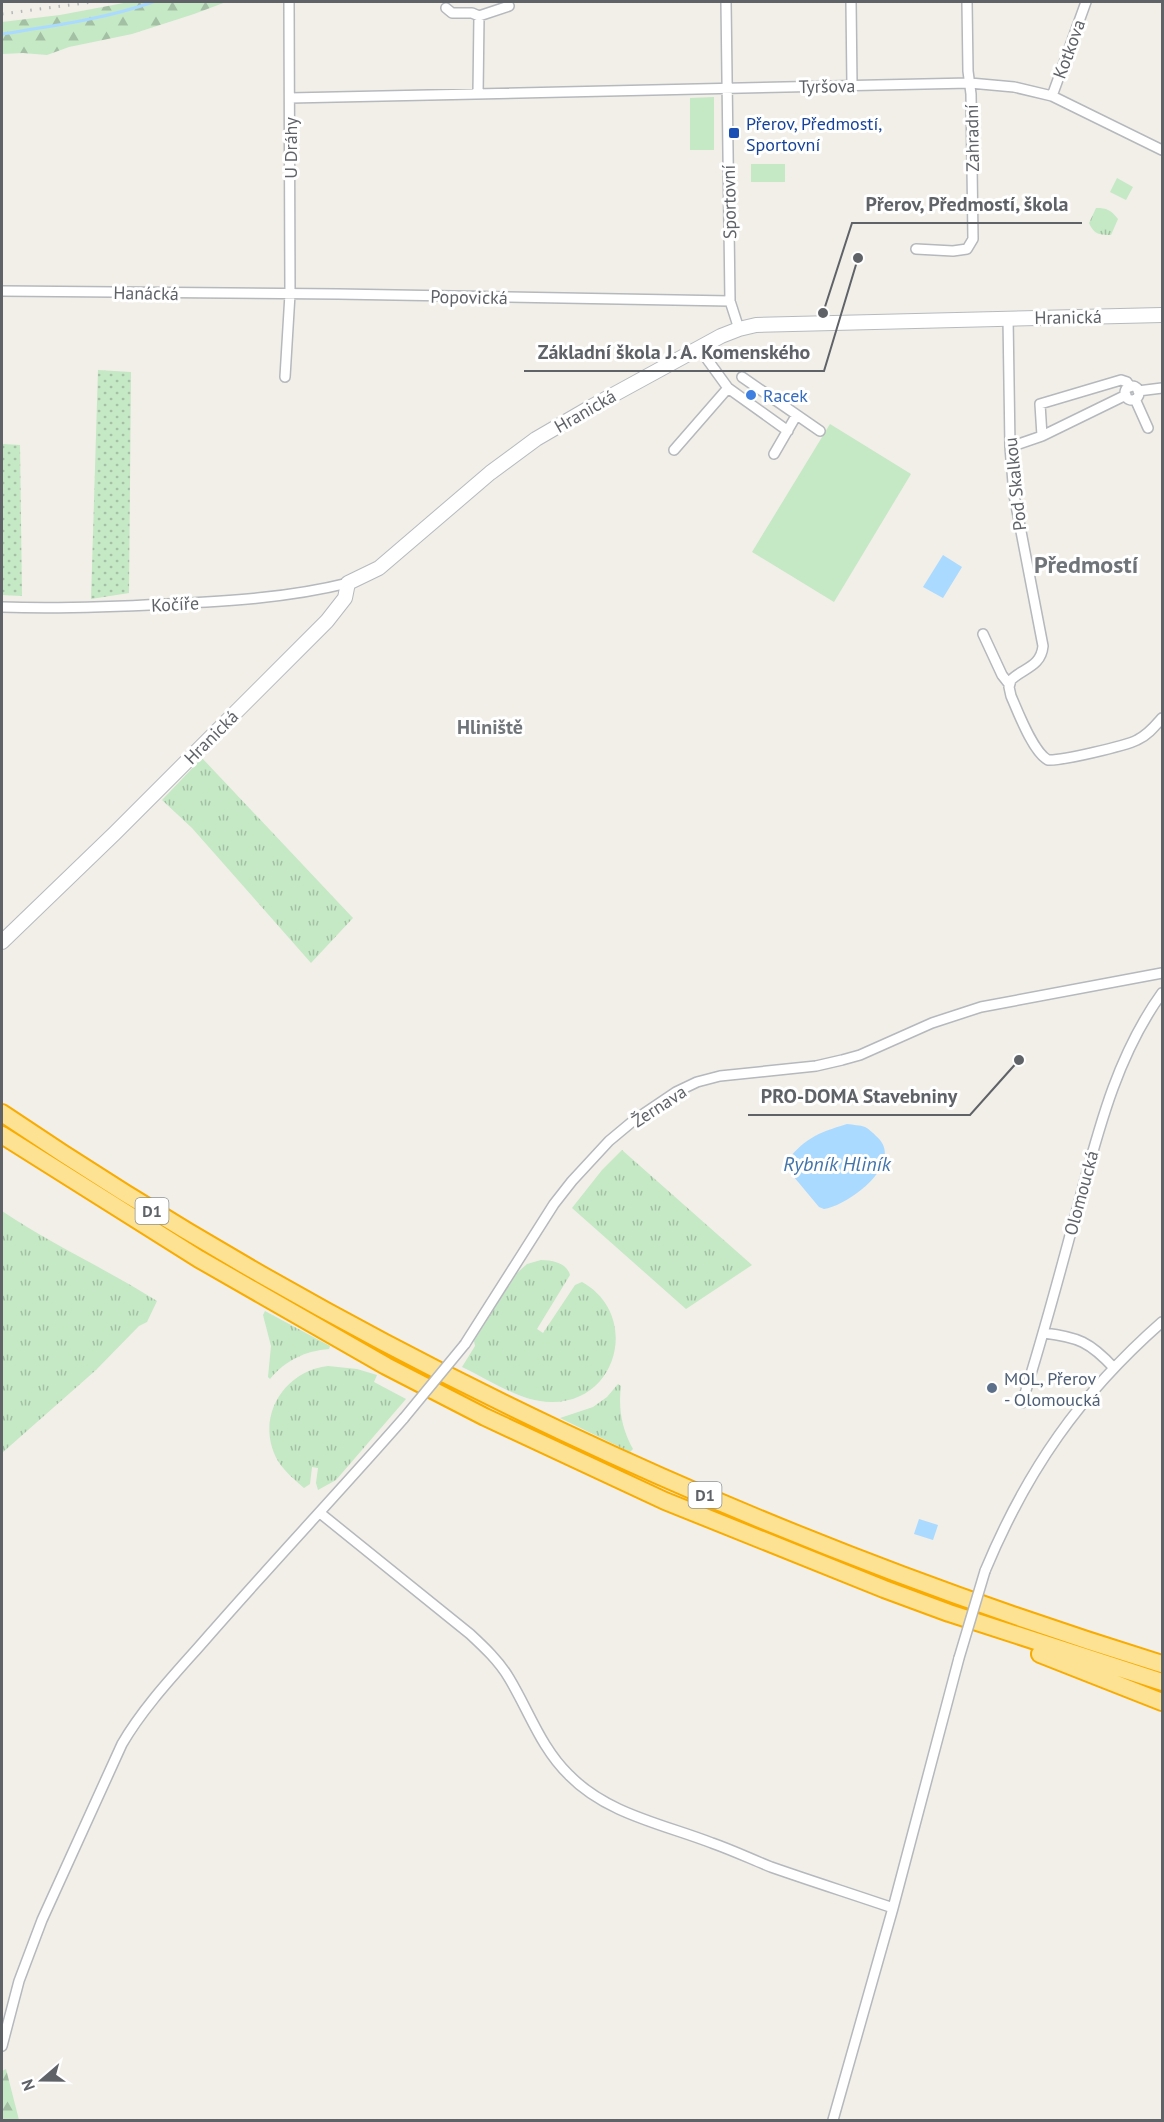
<svg xmlns="http://www.w3.org/2000/svg" width="1164" height="2122" viewBox="0 0 1164 2122" font-family="'PT Sans',sans-serif">
  <defs>
    <pattern id="grass-tufts" width="24" height="20" patternUnits="userSpaceOnUse" patternTransform="scale(1.5)"><rect width="24" height="20" fill="#c5e8c5"/><path d="M3 7l-1-3M5 7V3M7 7l1-3M15 17l-1-3M17 17v-4M19 17l1-3" fill="none" stroke="#a3c0a4"/></pattern>
    <pattern id="forest-firs" width="22" height="20" patternUnits="userSpaceOnUse" patternTransform="scale(1.5)"><rect width="22" height="20" fill="#c5e8c5"/><path d="M5 1l3.5 6h-7zM16 11l3.5 6h-7z" fill="#a3c0a4"/></pattern>
    <pattern id="garden-dots" width="8" height="8" patternUnits="userSpaceOnUse" patternTransform="scale(1.5)"><rect width="8" height="8" fill="#c5e8c5"/><path d="M2 2h.1M6 6h.1" fill="none" stroke="#a3c0a4" stroke-width="1.8" stroke-linecap="round"/></pattern>
  </defs>
  <rect width="100%" height="100%" fill="#f1efe8"/>
  <path fill="url(#grass-tufts)" d="M1096,208C1107,208 1111,210 1118,219L1111,235C1099,235 1094,234 1089,223Z
    M202,758L353,918L311,963L192,828L162,800Z
    M622,1150L752,1265L686,1309L572,1208L602,1170Z
    M2,1211C51,1244 106,1269 157,1301L147,1322L139,1326L96,1370L2,1453Z
    M541,1260C552,1260 567,1263 570,1275L537,1329L543,1333L575,1285L582,1282C640,1314 619,1403 551,1402C520,1402 490,1380 462,1367L475,1346L474,1341L517,1273L527,1264Z
    M265,1311L330,1346L329,1349C305,1351 286,1360 270,1379L268,1377L271,1346L263,1315Z
    M328,1366L357,1369L377,1375L374,1382L406,1399L336,1480L318,1490L316,1483L318,1468L312,1467L310,1484L304,1488C295,1480 285,1472 278,1461C254,1419 283,1371 328,1366Z
    M618,1384L621,1386C618,1409 622,1429 633,1449L630,1452L560,1418L593,1407L607,1397Z"/>
  <path fill="url(#forest-firs)" d="M129,2H226L194,14L132,34L69,47L47,55L23,53L2,54V22L60,15Z
    M6,2069L19,2120H2V2071Z"/>
  <path fill="url(#garden-dots)" d="M98,370L131,372L129,593L91,599Z
    M2,444L20,445L22,596L2,595Z"/>
  <path fill="#c5e8c5" d="M714,97V150H690V98Z
    M751,164H785V182H751Z
    M1117,178L1133,187L1126,200L1110,192Z
    M830,424L911,474L834,602L752,552Z"/>
  <path fill="#aadaff" d="M943,555L962,567L943,598L923,587Z
    M847,1124C853,1125 860,1125 865,1127C869,1129 873,1133 876,1136C907,1162 849,1205 824,1209L819,1207L784,1165C803,1139 817,1133 847,1124Z
    M919,1519L938,1525L933,1540L914,1534Z"/>
  <g fill="none" stroke-linecap="round" stroke-linejoin="round">
    <path stroke="#aadaff" stroke-width="3" d="M2,34C52,26 105,19 153,2"/>
    <defs>
      <path id="street" d="M726,2L730,301L739,329
        M851,2L852,85
        M446,8L452,13H472L479,16L509,6
        M478,94L479,16
        M1052,96L1086,2
        M290,98L970,83L1014,87L1052,96L1162,150
        M916,249L953,251L967,249L973,239L971,94L968,71L967,2
        M2,291L338,294L730,301
        M1008,318L1010,447L1014,495L1043,646C1041,667 1023,668 1011,680L1009,687L1011,696C1018,712 1033,752 1048,760C1061,761 1125,746 1137,740C1148,735 1155,726 1162,718
        M699,348L728,388L788,431
        M285,377L290,294L289,2
        M742,377L820,431
        M1125 393a7 7 0 1 1 14 0a7 7 0 1 1-14 0Z
        M1138,391L1162,388
        M1135,399L1148,428
        M1042,436L1040,404L1121,380L1127,382L1130,387
        M1010,447L1042,436L1126,395
        M674,450L728,388
        M774,454L796,416
        M2,607C57,609 111,607 166,604C228,601 288,598 348,583
        M983,634L1002,675L1009,684
        M1044,1333C1078,1337 1090,1342 1114,1368
        M465,1344L554,1204L572,1181L609,1141L633,1121L676,1092L697,1082L720,1076L816,1066L842,1060L860,1055L932,1023L981,1007L1162,973
        M1022,1403C1042,1340 1059,1277 1076,1213C1097,1136 1115,1058 1162,993
        M320,1513L470,1634C484,1647 499,1661 509,1678C529,1711 541,1748 569,1775C607,1814 663,1824 712,1843C732,1850 751,1859 771,1867C811,1881 852,1894 893,1908
        M985,1571C1027,1470 1080,1394 1162,1322
        M2,2046L19,1981L42,1920L122,1744C146,1703 180,1669 211,1633C274,1561 340,1491 404,1418
        M833,2120L893,1908L959,1658"/>
      <path id="secondary" d="M2,942L115,833L327,621L345,598L348,583L379,568L490,473L536,439L591,407L721,336L739,329L756,325L1162,315"/>
      <path id="highway" d="M2,1113C358,1354 752,1537 1162,1664
        M2,1135L199,1259L386,1366L485,1417L665,1501L884,1589L949,1613L1162,1682
        M1040,1654L1162,1702"/>
    </defs>
    <use href="#street" stroke="#b5b8bc" stroke-width="12"/>
    <use href="#secondary" stroke="#b6babf" stroke-width="16"/>
    <use href="#highway" stroke="#f9ab00" stroke-width="20"/>
    <use href="#street" stroke="#fff" stroke-width="9"/>
    <use href="#secondary" stroke="#fff" stroke-width="14"/>
    <use href="#highway" stroke="#fde293" stroke-width="16"/>
    <path stroke="#b6b7b8" stroke-width="3" stroke-dasharray="1.5 8" stroke-linecap="butt" d="M2,14L92,2"/>
    <defs>
      <path id="street-bridge" d="M404,1418L465,1344
        M959,1658L985,1571"/>
    </defs>
    <use href="#street-bridge" stroke="#b5b8bc" stroke-width="12" stroke-linecap="butt"/>
    <use href="#street-bridge" stroke="#fff" stroke-width="9"/>
  </g>
  <rect fill="#1a4fb4" stroke="#fff" stroke-width="2" x="728" y="127" width="12" height="12" rx="3"/>
  <circle fill="#3f7fe0" stroke="#fff" stroke-width="2" cx="751" cy="395" r="6"/>
  <circle fill="#5c6f8a" stroke="#fff" stroke-width="2" cx="992" cy="1388" r="6"/>
  <g text-anchor="middle" dominant-baseline="central" stroke-width="6" stroke-linejoin="round" paint-order="stroke">
    <g fill="#fff" stroke="#8f9295" stroke-width="1.5">
      <rect x="135.5" y="1198" width="33" height="26" rx="4.5"/>
      <rect x="688.5" y="1482" width="33" height="26" rx="4.5"/>
    </g>
    <g font-size="16" font-weight="bold" fill="#5f6368">
      <text x="152" y="1211">D1</text>
      <text x="705" y="1495">D1</text>
    </g>
    <g font-size="18" fill="#5f6368" stroke="#fff">
      <text transform="translate(1069 49) rotate(-70)">Kotkova</text>
      <text transform="translate(827 86) rotate(-1)">Tyršova</text>
      <text transform="translate(972 138) rotate(-91)">Zahradní</text>
      <text transform="translate(290 148) rotate(-90)">U Dráhy</text>
      <text transform="translate(729 202) rotate(-91)">Sportovní</text>
      <text transform="translate(146 293) rotate(1)">Hanácká</text>
      <text transform="translate(469 297) rotate(1)">Popovická</text>
      <text transform="translate(1068 317) rotate(-1)">Hranická</text>
      <text transform="translate(585 411) rotate(-30)">Hranická</text>
      <text transform="translate(1015 484) rotate(-96)">Pod Skalkou</text>
      <text transform="translate(175 604) rotate(-3)">Kočíře</text>
      <text transform="translate(211 737) rotate(-45)">Hranická</text>
      <text transform="translate(659 1106) rotate(-33)">Žernava</text>
      <text transform="translate(1081 1193) rotate(-75)">Olomoucká</text>
    </g>
    <g font-size="18" fill="#164399" stroke="#fff" text-anchor="start">
      <text x="746" y="123">Přerov, Předmostí,<tspan x="746" dy="21">Sportovní</tspan></text>
    </g>
    <g font-size="18" fill="#366cbe" stroke="#fff" text-anchor="start">
      <text x="763" y="395">Racek</text>
    </g>
    <g font-size="18" fill="#4e5e75" stroke="#fff" text-anchor="start">
      <text x="1004" y="1378">MOL, Přerov<tspan x="1004" dy="21">- Olomoucká</tspan></text>
    </g>
    <g font-size="20" font-weight="bold" fill="#70757a" stroke="#fff">
      <text x="490" y="727">Hliniště</text>
    </g>
    <g font-size="20" font-style="italic" fill="#4174aa" stroke="#fff">
      <text x="837" y="1164">Rybník Hliník</text>
    </g>
    <g font-size="24" font-weight="bold" fill="#70757a" stroke="#fff">
      <text x="1086" y="564">Předmostí</text>
    </g>
  </g>
  <path fill="none" stroke="#5f6368" stroke-width="2" d="M823 313L852 223H1082M858 258L824 371H524M1019 1060L970 1115H748"/>
  <g fill="#5f6368" stroke="#fff" stroke-width="2">
    <circle cx="823" cy="313" r="6"/>
    <circle cx="858" cy="258" r="6"/>
    <circle cx="1019" cy="1060" r="6"/>
  </g>
  <g font-size="20" text-anchor="middle" font-weight="bold" fill="#5f6368" stroke="#fff" stroke-width="6" stroke-linejoin="round" paint-order="stroke">
    <text x="967" y="211">Přerov, Předmostí, škola</text>
    <text x="674" y="359">Základní škola J. A. Komenského</text>
    <text x="859" y="1103">PRO-DOMA Stavebniny</text>
  </g>
  <rect width="1164" height="2122" fill="none" stroke="#5f6368" stroke-width="6"/>
  <g transform="translate(42 2080) rotate(250)" stroke="#ffffff" stroke-width="4.5" paint-order="stroke">
  <path d="M0-4.5L10 22L0 15L-10 22Z" fill="#5f6368"/>
  <text y="-9" font-size="16" font-weight="bold" text-anchor="middle" fill="#5f6368">N</text>
  </g>
</svg>
